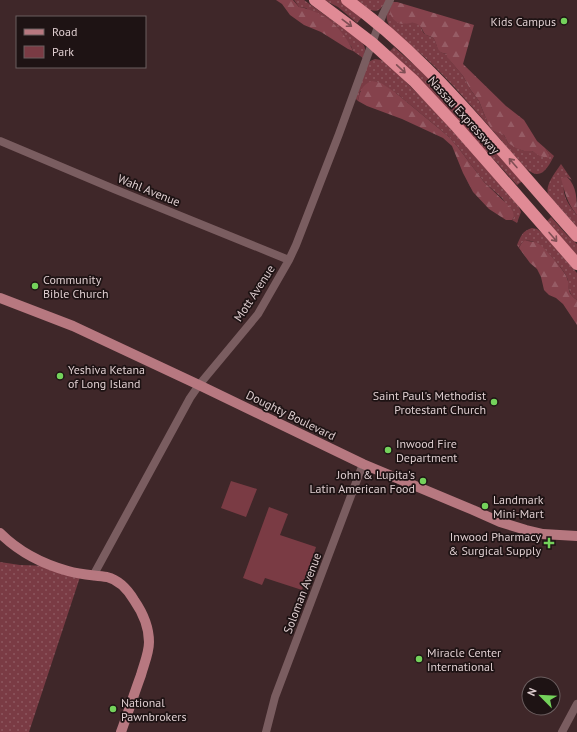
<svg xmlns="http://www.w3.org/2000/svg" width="577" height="732" viewBox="0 0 577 732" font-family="'PT Sans',sans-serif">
  <defs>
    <pattern id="grass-dots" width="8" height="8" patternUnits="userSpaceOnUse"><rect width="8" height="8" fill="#7a3b44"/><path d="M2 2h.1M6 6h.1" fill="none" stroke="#8c565e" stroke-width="1.8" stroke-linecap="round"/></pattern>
    <pattern id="forest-firs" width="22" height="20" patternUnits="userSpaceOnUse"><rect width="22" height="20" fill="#85424c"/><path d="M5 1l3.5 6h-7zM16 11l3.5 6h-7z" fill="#965c65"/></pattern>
  </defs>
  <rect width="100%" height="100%" fill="#3f2729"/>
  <path fill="url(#grass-dots)" d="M294,0H304L357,38C365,45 367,47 363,58L353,51L351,46L306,8L299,7Z
    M324,0H342L363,16L357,23L338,7Z
    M356,0H387C385,3 383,6 381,8C374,16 362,5 356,0Z
    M391,5L401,24C407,23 415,20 420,25C422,28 422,32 425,34C427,36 431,36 433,38C439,44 434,52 447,54L449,59L463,76L470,89L479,101L487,121L504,135L508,143L524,151H532L547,158L549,154L545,148L554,156C550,163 545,175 536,174C525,172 508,149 501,140C480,116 459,91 436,68C421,53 405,41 390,27C385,18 386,14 391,5Z
    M394,47L412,63L422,70L524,180L517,185L498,164L480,146L389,52Z
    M375,59L381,60L385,62L396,72L447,123L506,190L519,207L521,212L517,223L512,220L514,217L502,198L484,182L457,146L448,136L396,93L360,91L358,101L355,98L366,66L370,61Z
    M561,164L572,180L567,177C566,180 565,183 564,186C562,196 571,208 577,215V227L548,194C545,184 556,172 561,164Z
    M551,217L567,235L577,244V258L546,222Z
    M532,228L537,229L542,233L577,273V300C571,296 569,292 568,284C568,284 568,279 567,278C564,269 541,243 531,241C525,240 521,242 519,248L517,245C521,236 522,231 532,228Z
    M0,562L20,565L51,566L81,574L29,732H0Z"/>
  <path fill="url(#forest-firs)" d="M276,0H293L299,7C307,8 321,14 328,19C337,25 349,41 353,51L348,49L321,32L304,25L290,15L282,4Z
    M393,2H397L474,25L463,64L506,106L524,120L537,141L545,148L549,154V158H547L540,156L532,151H524L516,148L508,143L504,135L492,130L487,121L479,101L470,89L463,76L447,57V54C434,52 439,45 433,38C431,36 427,36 425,34C423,32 422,28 420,26C414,20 409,24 402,24C396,23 390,17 390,11C390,8 391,5 393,2Z
    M372,81L381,83L396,93L448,136L457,146L484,182L510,207L513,212L514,217L512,220H506L489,209L473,192L463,173L452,146L443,138L402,119L367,106L358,101C360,90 362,85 372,81Z
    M567,177C577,186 577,200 577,215C567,203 565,193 561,178Z
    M524,241C529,241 534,241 539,244C546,249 564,270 567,278C571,289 565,291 577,300V325L563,304L556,298L549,295L544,290L541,277L537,269L530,263L519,248L521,244Z"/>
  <path fill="#7a3b44" d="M231,481L257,489L246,517L221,508Z
    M269,507L288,514L280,535L316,547L302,590L265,578L262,585L243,578Z"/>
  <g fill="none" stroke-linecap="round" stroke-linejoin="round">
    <path stroke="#7a5d60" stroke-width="8" d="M0,141L114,189L289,260
      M93,576L190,398L199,385L258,314L289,260L296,245L339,134L379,24L383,14L390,0
      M266,732L275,697L363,464
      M562,732L577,704"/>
    <path stroke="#b77880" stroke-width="10" d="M0,298L73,326L199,385L363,464L473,510L500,522L526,530L543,534L577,536
      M0,533C19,552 43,564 68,571C81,575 94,575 107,577C119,580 128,590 134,600C143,613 149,626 149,642C149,653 144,664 141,675C134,694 128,713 121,732"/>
    <path stroke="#e08a95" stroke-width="12" d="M315,0L346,23L372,43L414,81L457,127L577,264
      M347,0C404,41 451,92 497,145C524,175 550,206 577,236"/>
  </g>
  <defs><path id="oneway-shaft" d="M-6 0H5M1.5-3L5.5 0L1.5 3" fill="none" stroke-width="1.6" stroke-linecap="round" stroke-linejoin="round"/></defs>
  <g stroke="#7f4e54">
    <use href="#oneway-shaft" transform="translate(347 23) rotate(37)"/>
    <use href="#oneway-shaft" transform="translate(401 69) rotate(43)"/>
    <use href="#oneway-shaft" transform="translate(513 163) rotate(-131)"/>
    <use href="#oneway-shaft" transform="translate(553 237) rotate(49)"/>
  </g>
  <g fill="#74d25b" stroke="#1e1314" stroke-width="1.5">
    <circle cx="564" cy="21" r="4"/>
    <circle cx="35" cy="286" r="4"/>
    <circle cx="60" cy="376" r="4"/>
    <circle cx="494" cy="402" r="4"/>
    <circle cx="388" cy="450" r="4"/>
    <circle cx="423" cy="481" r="4"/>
    <circle cx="485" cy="506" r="4"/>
    <path d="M547 537h4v4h4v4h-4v4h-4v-4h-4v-4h4z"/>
    <circle cx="419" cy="659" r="4"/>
    <circle cx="113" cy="709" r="4"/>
  </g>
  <g text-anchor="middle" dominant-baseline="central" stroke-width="3.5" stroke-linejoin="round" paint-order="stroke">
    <g font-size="12" fill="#dfced0" stroke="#1e1314" text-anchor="start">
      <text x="556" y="21" text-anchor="end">Kids Campus</text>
      <text x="43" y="279">Community<tspan x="43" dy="14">Bible Church</tspan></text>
      <text x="68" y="369">Yeshiva Ketana<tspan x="68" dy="14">of Long Island</tspan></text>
      <text x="486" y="395" text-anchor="end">Saint Paul's Methodist<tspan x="486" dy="14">Protestant Church</tspan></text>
      <text x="396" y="443">Inwood Fire<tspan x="396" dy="14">Department</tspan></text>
      <text x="415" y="474" text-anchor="end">John &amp; Lupita's<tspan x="415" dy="14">Latin American Food</tspan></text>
      <text x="493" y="499">Landmark<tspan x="493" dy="14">Mini-Mart</tspan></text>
      <text x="541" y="536" text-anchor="end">Inwood Pharmacy<tspan x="541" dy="14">&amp; Surgical Supply</tspan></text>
      <text x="427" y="652">Miracle Center<tspan x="427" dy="14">International</tspan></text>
      <text x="121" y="702">National<tspan x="121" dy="14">Pawnbrokers</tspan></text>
    </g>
    <g font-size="12" fill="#dfced0" stroke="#1e1314">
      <text transform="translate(464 115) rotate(48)">Nassau Expressway</text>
      <text transform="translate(149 190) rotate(22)">Wahl Avenue</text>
      <text transform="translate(254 293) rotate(-57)">Mott Avenue</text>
      <text transform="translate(291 415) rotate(26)">Doughty Boulevard</text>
      <text transform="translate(302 593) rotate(-69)">Soloman Avenue</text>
    </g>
  </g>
  <rect x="16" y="16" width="130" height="52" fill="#1e1314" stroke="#6b5e5f"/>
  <rect x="24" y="29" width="20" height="6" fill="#b77880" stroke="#6b5e5f"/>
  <text x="52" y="36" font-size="12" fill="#dfced0">Road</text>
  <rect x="24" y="46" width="20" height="12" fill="#7a3b44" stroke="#6b5e5f"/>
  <text x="52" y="56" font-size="12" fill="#dfced0">Park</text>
  <g transform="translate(541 696) rotate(294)"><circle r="19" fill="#1e1314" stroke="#6b5e5f"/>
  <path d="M0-3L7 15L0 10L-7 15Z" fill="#74d25b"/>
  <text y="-6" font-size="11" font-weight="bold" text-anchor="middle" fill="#dfced0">N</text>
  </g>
</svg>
